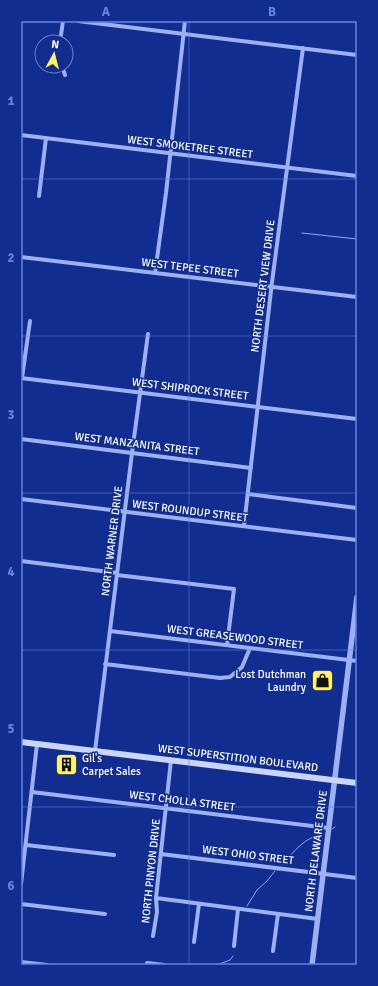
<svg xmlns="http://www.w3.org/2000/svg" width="378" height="986" viewBox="0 0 378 986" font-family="Signika,sans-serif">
  <rect width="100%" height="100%" fill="#112d90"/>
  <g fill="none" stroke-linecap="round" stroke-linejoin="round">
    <path stroke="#8ea7f6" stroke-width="1" d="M302,233L357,239
      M332,829L335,827
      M283,864C294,851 305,837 323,834
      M247,906L257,890L267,881L275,871
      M217,965L230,960L233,956"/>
    <path stroke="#9cb0f2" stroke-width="4" d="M78,21L357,55
      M60,42L63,21
      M62,66L65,75
      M21,135L357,176
      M39,196L46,138
      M21,257L357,297
      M155,273L166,193L185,21
      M21,378L357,419
      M22,378L30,321
      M21,439L251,468
      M248,494L357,508
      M21,499L357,540
      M244,526L272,282L303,48
      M21,561L117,573
      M117,575L234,589L227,645
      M110,631L357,661
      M105,664L220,678L230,677L242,667L250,648
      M95,751L132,453L148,334
      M32,792L329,828
      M26,845L114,855
      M161,854L357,878
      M21,884L37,744
      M156,898L318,919
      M21,904L105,914
      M153,936L157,912L156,898L171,760
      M194,942L199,904
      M234,946L238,909
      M273,951L278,914
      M21,962L47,965
      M147,965V963L164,965"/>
    <path stroke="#9cb0f2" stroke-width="5.5" d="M312,965L357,597"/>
    <path stroke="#cbd5fc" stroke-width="6" d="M21,742L357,783"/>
  </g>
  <path fill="none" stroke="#6183e4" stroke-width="1" stroke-opacity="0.55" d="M189,21V965M21,179H357M21,336H357M21,493H357M21,650H357M21,807H357"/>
  <defs>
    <symbol id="shop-square" viewBox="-11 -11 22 22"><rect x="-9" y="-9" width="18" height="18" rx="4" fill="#fff45d" stroke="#112d90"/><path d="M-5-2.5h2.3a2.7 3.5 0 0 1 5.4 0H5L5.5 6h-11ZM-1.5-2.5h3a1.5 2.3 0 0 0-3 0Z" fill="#111"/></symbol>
    <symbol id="building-square" viewBox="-11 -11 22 22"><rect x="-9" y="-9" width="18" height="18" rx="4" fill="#fff45d" stroke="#112d90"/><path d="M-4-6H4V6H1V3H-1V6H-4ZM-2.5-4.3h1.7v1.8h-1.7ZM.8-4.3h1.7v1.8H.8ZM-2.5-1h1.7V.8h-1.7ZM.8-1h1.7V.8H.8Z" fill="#111"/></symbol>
  </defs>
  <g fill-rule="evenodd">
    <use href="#shop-square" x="310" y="668" width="25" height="25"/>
    <use href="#building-square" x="54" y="752" width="25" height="25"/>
  </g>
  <g text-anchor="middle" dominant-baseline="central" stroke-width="3" stroke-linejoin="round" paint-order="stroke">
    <g font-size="11" fill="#fff" stroke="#112d90">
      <text transform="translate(190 147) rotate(7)">WEST SMOKETREE STREET</text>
      <text transform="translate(190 268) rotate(7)">WEST TEPEE STREET</text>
      <text transform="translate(263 286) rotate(-83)">NORTH DESERT VIEW DRIVE</text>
      <text transform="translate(190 389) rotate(7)">WEST SHIPROCK STREET</text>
      <text transform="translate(137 444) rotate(7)">WEST MANZANITA STREET</text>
      <text transform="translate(190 511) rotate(7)">WEST ROUNDUP STREET</text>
      <text transform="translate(112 541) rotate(-83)">NORTH WARNER DRIVE</text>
      <text transform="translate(235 637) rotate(7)">WEST GREASEWOOD STREET</text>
      <text transform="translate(238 758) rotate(7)">WEST SUPERSTITION BOULEVARD</text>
      <text transform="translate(182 801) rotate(7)">WEST CHOLLA STREET</text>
      <text transform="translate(316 851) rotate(-83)">NORTH DELAWARE DRIVE</text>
      <text transform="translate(248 855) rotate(7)">WEST OHIO STREET</text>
      <text transform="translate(151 871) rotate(-84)">NORTH PINYON DRIVE</text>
    </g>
    <g font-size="11" fill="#fff" stroke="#112d90" text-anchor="end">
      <text x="306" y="674">Lost Dutchman<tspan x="306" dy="13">Laundry</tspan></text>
      <text x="82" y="758" text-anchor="start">Gil's<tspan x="82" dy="13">Carpet Sales</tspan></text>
    </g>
  </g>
  <rect width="378" height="986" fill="none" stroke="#112d90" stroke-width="44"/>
  <g transform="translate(54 54) rotate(7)"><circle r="19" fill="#112d90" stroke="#7081bc"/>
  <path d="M0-3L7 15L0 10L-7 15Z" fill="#fff45d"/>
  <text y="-6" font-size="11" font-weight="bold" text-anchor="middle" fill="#ffffff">N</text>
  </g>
  <rect x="22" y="22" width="334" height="942" fill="none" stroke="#6183e4" stroke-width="1.5"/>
  <g font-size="13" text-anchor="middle" font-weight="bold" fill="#6183e4">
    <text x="106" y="16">A</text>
    <text x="272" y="16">B</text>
    <text x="11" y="105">1</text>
    <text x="11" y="262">2</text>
    <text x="11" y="419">3</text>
    <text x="11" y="576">4</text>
    <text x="11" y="733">5</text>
    <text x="11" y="890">6</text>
  </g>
</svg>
